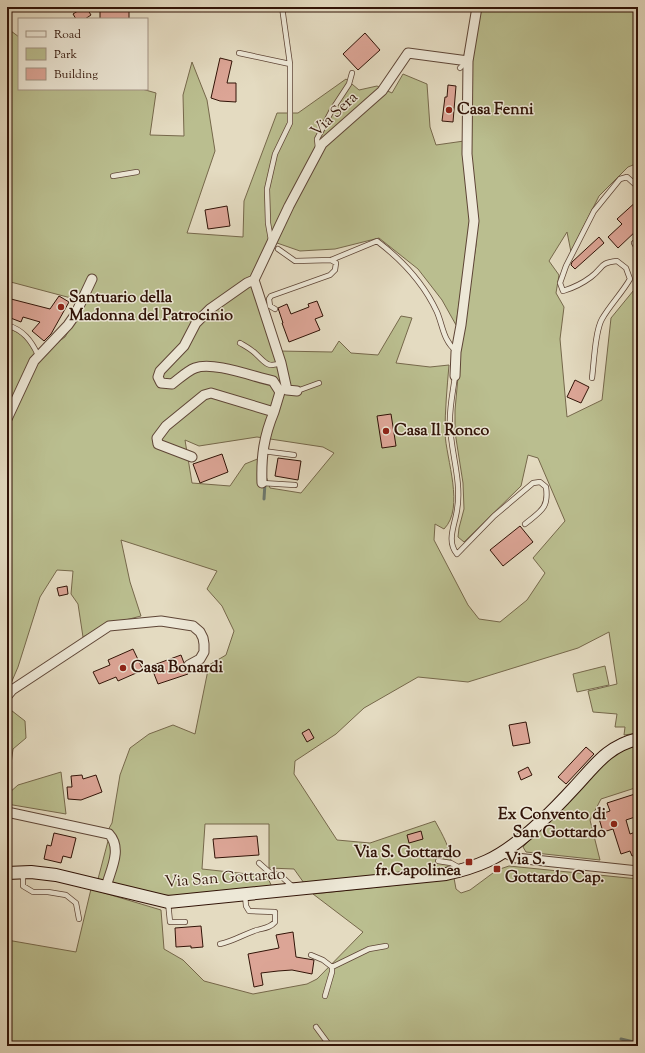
<svg xmlns="http://www.w3.org/2000/svg" width="645" height="1053" viewBox="0 0 645 1053" font-family="'Sorts Mill Goudy',serif">
  <rect width="100%" height="100%" fill="#e4dbc1"/>
  <filter id="stains"><feTurbulence type="fractalNoise" baseFrequency=".005" numOctaves="4"/><feColorMatrix values="0 0 0 0 .2 0 0 0 0 .09 0 0 0 0 .02 0 0 0 .5 -.17"/></filter>
  <radialGradient id="worn" r=".72"><stop offset=".6" stop-color="#630" stop-opacity="0"/><stop offset="1" stop-color="#630" stop-opacity=".3"/></radialGradient>
  <path fill="#babe8f" stroke="#76684b" fill-rule="evenodd" d="M479,7H638V163L628,167L599,196L571,252L567,232L549,261L559,275L556,293L564,307L560,339L567,417L602,400L611,318L638,285V733L624,735L625,727H615L617,714L593,712L588,691L617,684L609,632L578,648L468,682L418,677L364,708L336,734L295,761L294,774L337,840L370,843L435,821C442,834 452,850 451,866L444,868L304,883L294,869L269,868V824H205L202,869L267,876L272,887L184,896L162,895L134,889L98,879L108,841L107,832L112,823L120,775L130,748L149,734L173,725L195,734L209,665L226,655L234,631L222,606L207,589L217,571L121,540L130,582L141,616L106,625L83,637L78,604L71,594L73,571L57,570L40,597L18,667L9,688L7,691V328C24,333 29,342 37,357L65,337L86,302L7,281V28L19,37V89H142L156,93L150,135L184,136L183,95L192,62L207,100L215,151L187,233L243,237L244,201L277,113H298L346,79L359,90L377,86L392,93L403,74L427,84L430,127L436,145L464,141L471,221L456,325L442,300L418,269L379,238L335,249L300,251L277,243L251,277L279,351L332,352L339,341L351,353L378,355L401,316L412,318L396,363L430,367L449,365C447,388 445,410 445,433C446,459 465,508 444,529L435,524L434,540L468,605L479,619L500,622L527,600L545,573L533,558L565,521L538,458L528,455L521,486L464,542L458,537L459,528L464,509L463,483L455,432V410L461,344L476,245L470,153L472,62ZM257,437L323,447L334,453L301,493L270,488L260,458L245,464L230,486L192,483L185,440L199,446Z
    M605,666L609,685L577,692L573,674Z
    M7,707L25,721L26,738L13,749L10,772H7Z
    M638,745V787L601,799L590,820L600,860L526,852L523,847L600,768L618,752Z
    M61,772L66,814L7,804L9,793L18,785Z
    M509,866L638,879V1046H7V940L76,952L91,889L161,910L164,949L183,960L204,981L253,994L307,984L317,979L363,932L313,894L415,883L454,878L456,889L461,893L470,890L497,870Z"/>
  <g fill="none" stroke-linecap="round" stroke-linejoin="round">
    <path stroke="#6d786d" stroke-width="3" d="M264,499L265,483
      M621,1039L638,1043"/>
  </g>
  <path fill="#dca596" stroke="#311307" d="M84,7H86L91,15L85,19H76L73,14Z
    M100,7H129V19H100Z
    M365,33L380,50L358,70L343,54Z
    M220,58L232,61L227,83H236V102L220,101L211,98Z
    M448,85L456,86L453,122L442,121L445,97H447Z
    M638,200V229L618,248L608,237L622,224L617,219Z
    M227,206L230,226L208,229L205,210Z
    M599,237L604,243L575,269L571,265L572,262Z
    M59,296L69,302L51,334L44,341L32,331L40,322L23,317L21,322L8,317L11,299L50,309Z
    M317,301L323,316L315,319L320,330L289,342L282,323H283L278,308L287,304L291,314L309,307L308,304Z
    M575,380L589,387L581,403L567,397Z
    M391,414L396,446L382,448L377,416Z
    M222,454L228,472L200,483L193,464Z
    M278,458L301,461L298,480L275,476Z
    M520,526L533,542L503,566L490,550Z
    M67,586L68,594L59,596L57,588Z
    M133,649L143,670L118,681L116,677L99,684L93,672L110,665L108,660Z
    M181,655L184,663V668L188,674L158,684L151,666Z
    M526,722L530,743L513,746L509,725Z
    M309,729L314,738L307,742L302,733Z
    M586,747L594,754L566,784L558,777Z
    M528,767L532,775L521,780L518,772Z
    M82,775L83,779L96,775L102,792L81,800L68,799L67,787H72L71,776Z
    M638,793V816L626,820L630,834L638,831V854L632,856L630,851L621,854L613,829L603,832L598,815L610,811L607,803Z
    M421,831L423,839L409,843L407,835Z
    M54,833L76,838L71,858L63,856L61,863L44,859L47,845L51,846Z
    M257,836L259,855L215,858L213,839Z
    M201,926L203,947L191,948V946L176,947L175,928Z
    M293,932L296,957L314,960L312,974L292,970L278,971L261,973L263,985L254,987L248,954L279,948L276,935Z"/>
  <g fill="none" stroke-linecap="round" stroke-linejoin="round">
    <defs>
      <path id="lane" d="M239,53L290,64
        M460,68L467,61
        M318,148L317,139L332,110L349,84L352,73
        M113,176L137,172
        M271,240L268,223L267,189L275,154L290,123V64L282,7
        M638,240L634,243L638,250
        M278,249L295,261L331,260L377,241C402,260 424,284 437,312C443,326 443,340 456,351
        M275,309L270,306L269,299L271,296L330,275L335,270L336,263L331,260
        M7,325C23,330 31,340 38,355
        M240,343C245,346 251,349 256,354C266,363 267,368 281,363
        M455,376C453,392 449,409 450,425C451,453 462,482 457,510C455,525 446,541 457,554L494,516L533,483L540,482L546,487C549,508 541,511 525,524
        M592,378C594,363 595,331 602,319C610,305 622,293 630,279L626,268L617,261C599,263 604,267 591,277C583,283 573,288 563,291L560,283L566,266L594,211L620,179L627,177L638,187
        M297,391L319,383
        M263,451L294,455
        M262,483L295,485
        M438,861L451,863L460,868
        M259,863L269,872L281,876L294,888
        M23,874V886L33,892H48L66,895L76,903L79,919
        M168,902L170,922H185
        M220,944C234,941 244,934 257,930C264,928 270,928 275,922V912L249,911L246,906L245,895
        M311,955L323,960L332,967V972L325,996
        M332,967L369,949L386,946
        M316,1027L330,1046"/>
      <path id="street" d="M455,376L456,352L461,325L474,221L467,154L468,61L477,7
        M297,391L287,390L281,363L254,280L289,206L322,144L382,91L408,53L468,61
        M7,419L34,361L68,325L75,315L92,279
        M192,457L158,444L157,438L166,426L204,395L211,393L274,412L280,392L273,381C254,377 213,361 195,368C187,371 179,379 172,384L161,383L158,377L160,371L184,346L196,323L210,309L247,283L254,280
        M262,483C261,456 264,436 274,412
        M7,696L12,690L109,626L161,621L193,626L200,632L203,638L204,644V652L200,659L189,665
        M7,812L109,834C123,849 110,871 106,887
        M503,852L516,858L638,871"/>
      <path id="secondary" d="M7,873L31,872L56,875L168,902L446,874C460,871 474,867 487,861C516,848 552,812 574,788C594,767 607,746 638,739"/>
    </defs>
    <use href="#lane" stroke="#5e4536" stroke-width="6"/>
    <use href="#street" stroke="#5e4536" stroke-width="11"/>
    <use href="#secondary" stroke="#311307" stroke-width="14"/>
    <use href="#lane" stroke="#ede8d7" stroke-width="4.5"/>
    <use href="#street" stroke="#ede8d7" stroke-width="9"/>
    <use href="#secondary" stroke="#ede8d7" stroke-width="12"/>
  </g>
  <g fill="#8f2418" stroke="#ede8d7" stroke-width="1.5">
    <circle cx="449" cy="110" r="4"/>
    <circle cx="61" cy="307" r="4"/>
    <circle cx="386" cy="431" r="4"/>
    <circle cx="123" cy="668" r="4"/>
    <circle cx="614" cy="824" r="4"/>
    <rect x="465" y="858" width="8" height="8" rx="2"/>
    <rect x="493" y="865" width="8" height="8" rx="2"/>
  </g>
  <g text-anchor="middle" dominant-baseline="central" stroke-width="3" stroke-linejoin="round" paint-order="stroke">
    <g font-size="16" font-weight="bold" fill="#311307" stroke="#ede8d7" text-anchor="start">
      <text x="457" y="110">Casa Fenni</text>
      <text x="69" y="298">Santuario della<tspan x="69" dy="18">Madonna del Patrocinio</tspan></text>
      <text x="394" y="431">Casa Il Ronco</text>
      <text x="131" y="668">Casa Bonardi</text>
      <text x="606" y="815" text-anchor="end">Ex Convento di<tspan x="606" dy="18">San Gottardo</tspan></text>
      <text x="461" y="853" text-anchor="end">Via S. Gottardo<tspan x="461" dy="18">fr.Capolinea</tspan></text>
      <text x="505" y="860">Via S.<tspan x="505" dy="18">Gottardo Cap.</tspan></text>
    </g>
    <g font-size="16" fill="#311307" stroke="#ede8d7">
      <text transform="translate(335 115) rotate(-43)">Via Sera</text>
      <text transform="translate(225 879) rotate(-4)">Via San Gottardo</text>
    </g>
  </g>
  <rect width="645" height="1053" fill="none" stroke="#e4dbc1" stroke-width="24"/>
  <rect x="8" y="8" width="629" height="1037" fill="none" stroke="#311307" stroke-width="2"/>
  <rect x="12" y="12" width="621" height="1029" fill="none" stroke="#311307"/>
  <rect x="18" y="18" width="130" height="72" fill="#ede8d7" stroke="#a29384"/>
  <rect x="26" y="31" width="20" height="6" fill="#ede8d7" stroke="#a29384"/>
  <text x="54" y="38" font-size="12" fill="#311307">Road</text>
  <rect x="26" y="48" width="20" height="12" fill="#babe8f" stroke="#a29384"/>
  <text x="54" y="58" font-size="12" fill="#311307">Park</text>
  <rect x="26" y="68" width="20" height="12" fill="#dca596" stroke="#a29384"/>
  <text x="54" y="78" font-size="12" fill="#311307">Building</text>
  <rect width="100%" height="100%" filter="url(#stains)"/>
  <rect width="100%" height="100%" fill="url(#worn)"/>
</svg>
